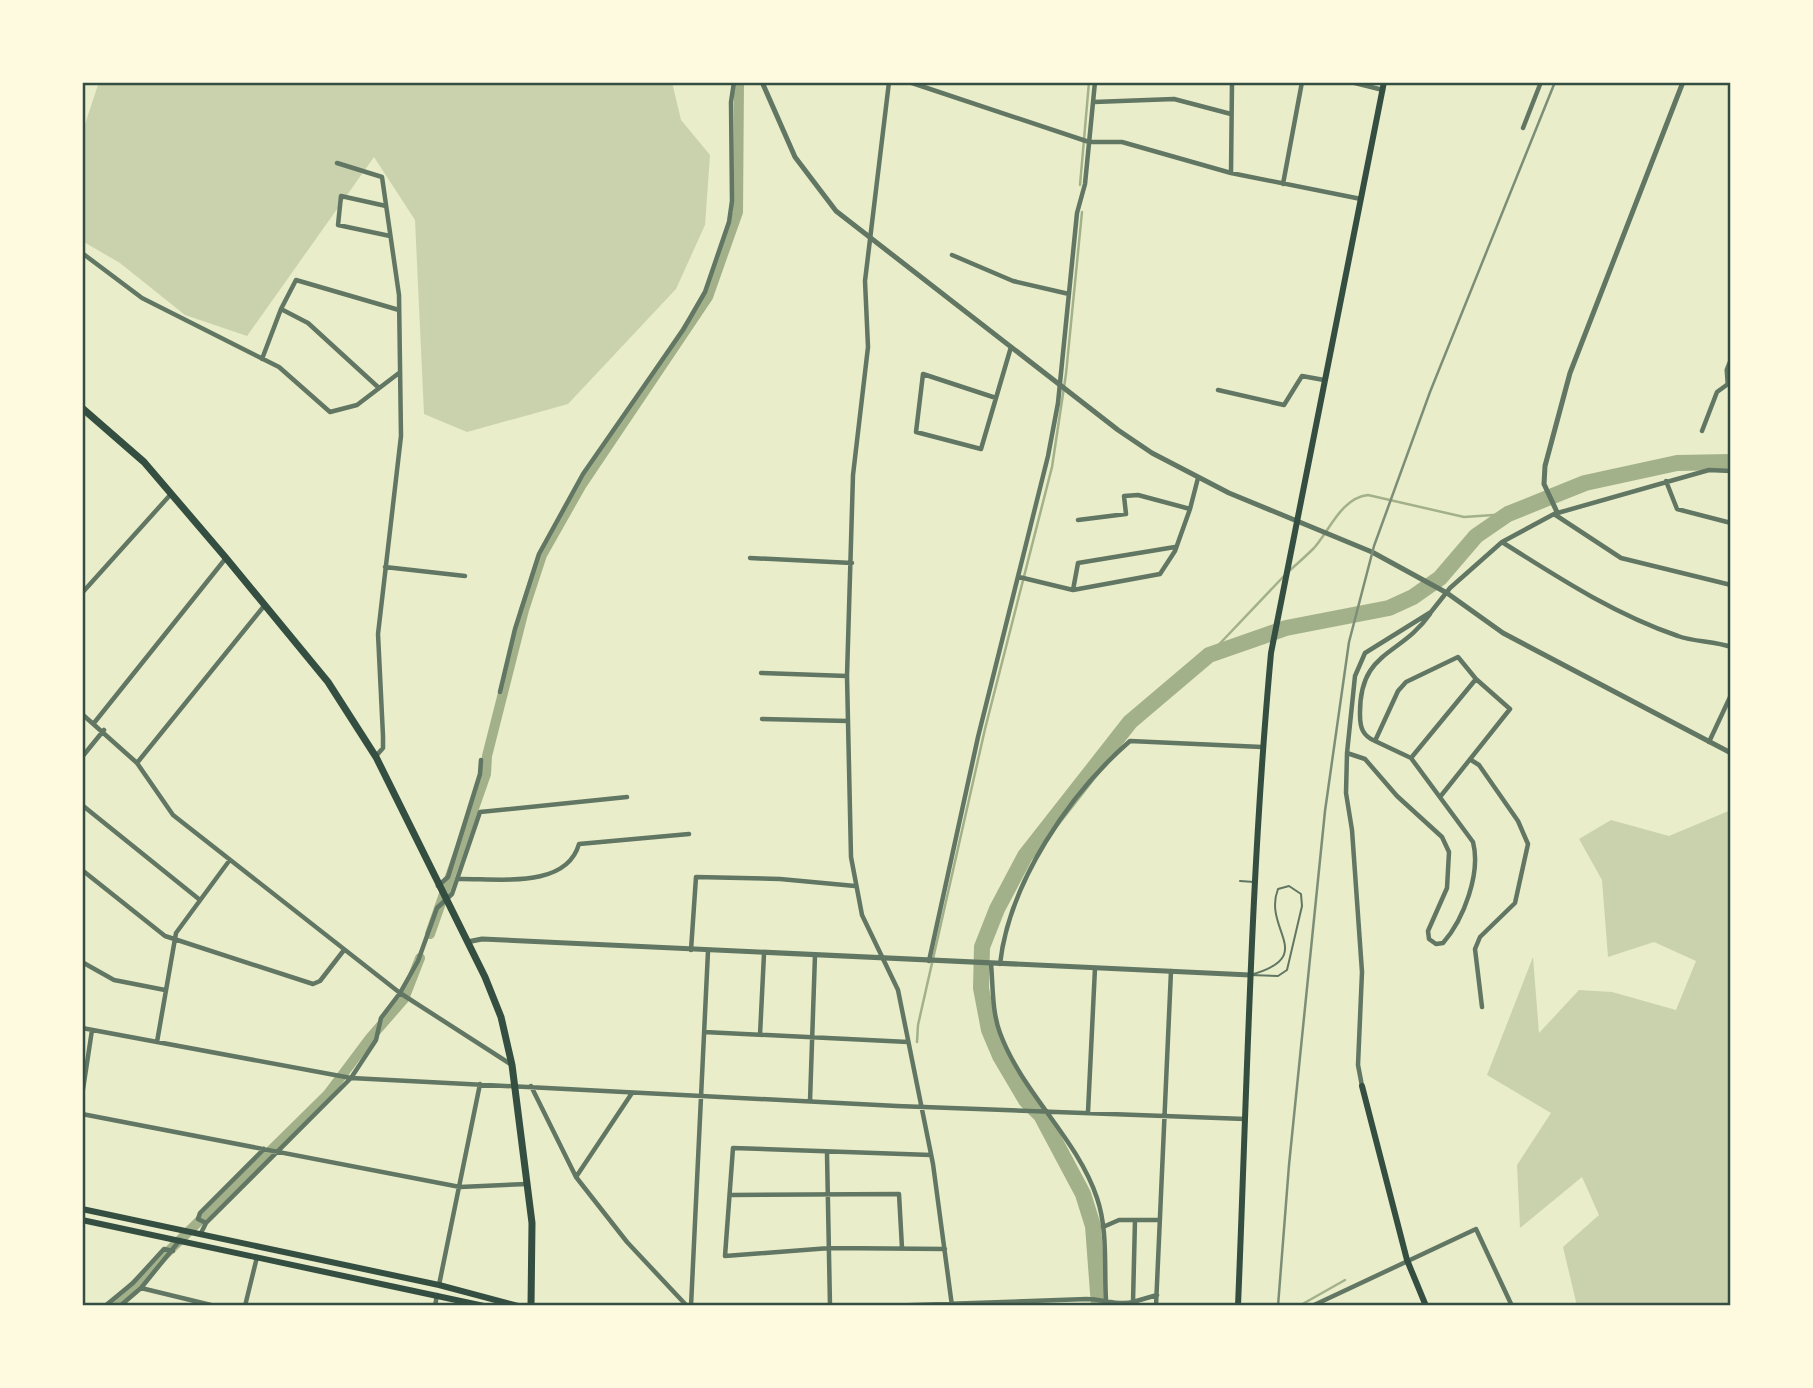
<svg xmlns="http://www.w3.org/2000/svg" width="1813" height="1388" viewBox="0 0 1813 1388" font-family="'PT Serif',serif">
  <rect width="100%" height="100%" fill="#e9edc9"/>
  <path fill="#cad2ad" d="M99,82H672L681,120L710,155L705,225L676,289L568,404L467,432L424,414L415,220L374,157L247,336L185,315L120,263L82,241V133Z
    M1731,810V1306H1577L1563,1247L1599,1215L1582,1177L1520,1228L1517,1165L1551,1113L1487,1075L1533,957L1539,1033L1579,990L1612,992L1676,1010L1696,961L1654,942L1608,957L1602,880L1579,839L1611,820L1669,836Z"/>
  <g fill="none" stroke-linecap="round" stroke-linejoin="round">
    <path stroke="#a3b18a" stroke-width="2.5" d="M1080,185L1089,82
      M1289,571C1297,564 1306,556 1314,548C1330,530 1341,498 1368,495L1464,517L1508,514
      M1209,655L1284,576
      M917,1042L918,1025L985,729L1052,467L1066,374L1082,212
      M1299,1306L1345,1280"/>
    <path stroke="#a3b18a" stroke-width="10" d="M430,934L486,774L487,756L524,610L542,555L581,486L708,297L738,212L739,82
      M113,1306L328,1094L370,1038L404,999L420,958"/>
    <path stroke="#a3b18a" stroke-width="16" d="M1099,1306L1093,1226L1083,1194L1041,1115L1026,1100L1000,1056L989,1030L981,988L982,947L997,909L1025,856L1130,722L1209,655L1286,628L1389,608L1413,597L1440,578L1476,536L1508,514L1585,483L1677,463L1731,462"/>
    <path stroke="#617663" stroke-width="2" d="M1240,881L1254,882
      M1289,886L1301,894L1302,906L1287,970L1278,976L1250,975C1319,956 1262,930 1278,889Z"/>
    <path stroke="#617663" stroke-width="4.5" d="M889,82L865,281L868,347L853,475L847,676L851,857L862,915L898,990L933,1164L952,1306
      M909,82L1089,142H1122L1231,173L1361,199
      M1351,82L1383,90
      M1094,102L1174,99L1231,114
      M1523,128L1541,82
      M337,163L382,177L399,295L401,436L378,634L383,736V748L376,756
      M1231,173L1232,82
      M1283,184L1302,82
      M386,206L341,196L338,225L390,236
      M82,253L142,298L279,367L330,412L357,405L399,373
      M952,255L1013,281L1069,294
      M281,309L308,323L379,388
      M262,359L281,309L296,280L399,310
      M1218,390L1284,405L1302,376L1324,380
      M996,398L923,374L916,432L981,449L1011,347
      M1702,431L1717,392L1728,384
      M1666,481L1677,509L1731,523
      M1554,514L1621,558L1731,585
      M1078,520L1126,514L1124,496L1138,495L1190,509L1198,478
      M1502,542C1559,578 1614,614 1678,636C1694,642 1714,641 1731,647
      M750,558L852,563
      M385,567L465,576
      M1019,577L1073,590L1160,574L1175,551L1190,509
      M1073,590L1078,563L1175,547
      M82,593L171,494
      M761,673L847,676
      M500,692L515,629L539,554L583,474L683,330L705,292L729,222L732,201L731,102L734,82
      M82,714L137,763L173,815L400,993L512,1065
      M762,719L848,721
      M94,723L226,558
      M1375,741C1363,736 1360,728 1360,715C1359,650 1400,657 1430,614
      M1709,742L1731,695
      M1347,753L1365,759L1397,796L1442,837L1449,852L1447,888L1428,931L1429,939L1436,944L1443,943C1464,919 1481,873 1473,842L1411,758L1375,741L1398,691L1406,682L1458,657L1476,679L1510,709L1440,797
      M82,757L104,730
      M1411,758L1476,679
      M1471,760L1479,765L1518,821L1528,844L1515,903L1480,937L1475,949L1482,1007
      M137,763L264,606
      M82,805L200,900
      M82,870L165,936L313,984L320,981L344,950
      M457,879C496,878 566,890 579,844L689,834
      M438,886L448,877L480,774L481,760
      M691,950L696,877L780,879L855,886
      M929,961L978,737L1048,456L1058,403L1077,213L1085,184L1095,82
      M82,962L114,980L165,990
      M991,964C993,986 992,1012 1000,1033C1022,1093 1077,1138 1097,1198C1108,1230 1104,1267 1106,1300
      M1000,964C1009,883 1069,794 1130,741L1262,747
      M82,1028L351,1078L897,1106L1245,1119
      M704,1032L908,1042
      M760,1035L764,954
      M157,1042L176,933L229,861
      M531,1086L576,1177L627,1242L687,1306
      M1362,1086L1358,1065L1362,972L1352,830L1346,793L1347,753L1355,676L1365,653L1431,612L1450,588L1502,542L1554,514L1709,470L1731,471
      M82,1096L92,1030
      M810,1101L815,955
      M1088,1112L1095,968
      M82,1114L460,1187L527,1184
      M827,1154L830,1306
      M931,1155L733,1148L725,1256L830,1248L945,1249
      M576,1177L632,1093
      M731,1195L899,1194L902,1248
      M1135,1220L1133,1302L1157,1295
      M206,1223L351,1078L376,1040L381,1018L400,993L418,961L437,908L452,894L480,812L627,797
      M1103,1227L1119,1220H1160
      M201,1233L206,1223L198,1219L200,1213L264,1149
      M439,1285L480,1084
      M141,1288L215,1306
      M105,1306L133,1283L164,1249L173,1251
      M120,1306L141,1288L180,1240
      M245,1306L257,1257
      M435,1306L437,1295
      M691,1306L708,951
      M884,1306L1087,1299C1102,1299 1119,1306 1133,1302
      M1156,1306L1171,971
      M1312,1306L1476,1229L1512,1306"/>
    <path stroke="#617663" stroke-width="5" d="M762,82L795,157L836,211L1118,430L1152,453L1229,493L1372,552L1447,593L1503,633L1731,753
      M1731,360L1727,370L1728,384L1731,386
      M1557,512L1544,484L1545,466L1570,373L1683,82
      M467,942L482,939L1250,975"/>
    <path stroke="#344e41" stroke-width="6" d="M1238,1306C1247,1088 1251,870 1271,653L1384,82"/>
    <path stroke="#344e41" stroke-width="6" d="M1362,1086L1407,1260L1426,1306
      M82,1209L439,1285L518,1306
      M82,1220L484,1306"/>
    <path stroke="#344e41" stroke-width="7" d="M82,408L144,462L226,558L328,682L376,757L485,977L501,1017L512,1065L532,1223L531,1306"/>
    <path stroke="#7c8e77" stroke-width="2.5" d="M1278,1306L1289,1165L1325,811L1349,642L1374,546L1430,392L1555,82"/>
  </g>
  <rect width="1813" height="1388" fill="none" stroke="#fefae0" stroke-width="168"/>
  <rect x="84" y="84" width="1645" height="1220" fill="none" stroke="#344e41" stroke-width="2.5"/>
</svg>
